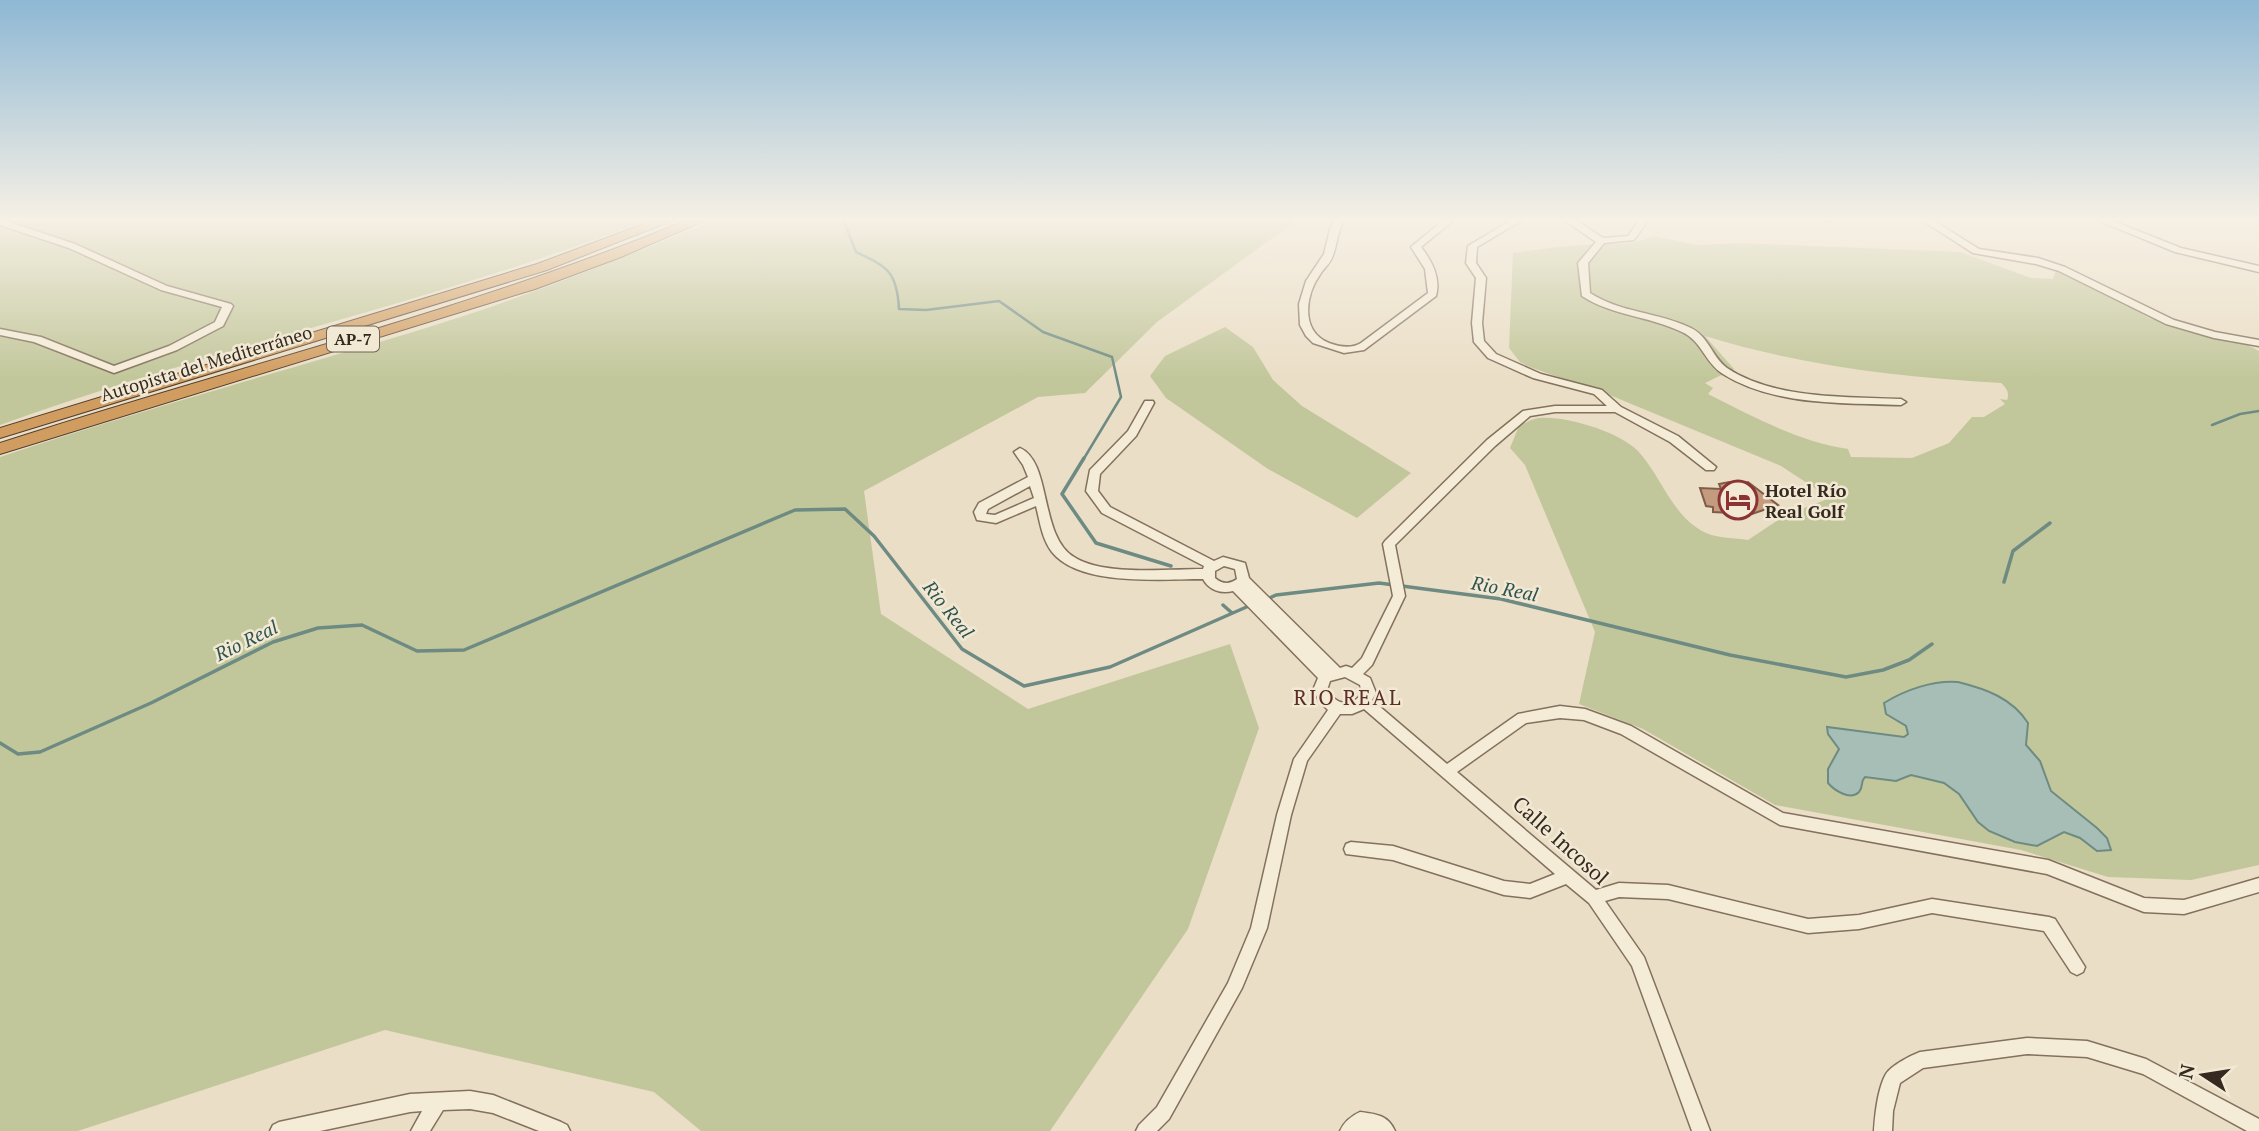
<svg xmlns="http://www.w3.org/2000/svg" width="2259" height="1131" viewBox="0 0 2259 1131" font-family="'PT Serif',serif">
  <rect width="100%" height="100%" fill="#eadec6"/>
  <path fill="#c2c79b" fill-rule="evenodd" d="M0,219H650C438,302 214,347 0,425Z
    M719,219H1290L1293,223L1157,322L1085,393L1038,397L864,491L881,614L1028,709L1230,644L1259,728L1188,929L1050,1131H701L654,1092L385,1030L78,1131H0V457C141,410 284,371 426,328C525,298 622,257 719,219Z
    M1653,236L1697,245L1740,243L1960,252L2031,278L2053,279L2056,270L2072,275L2149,318L2229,342L2246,344L2259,351V865L2191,880L2108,877L2021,850L1775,805L1643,729L1579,704L1595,632L1525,465L1510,448L1519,426C1525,423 1532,419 1539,418C1565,415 1620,432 1638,451C1662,477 1672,517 1706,533C1718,538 1735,538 1748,540L1784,516L1830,498L1781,466L1612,396L1530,367L1520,362L1509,348L1513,253C1536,250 1560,246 1583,245C1608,243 1630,247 1653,236ZM1705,336C1802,366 1900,377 2001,383C2006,387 2010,393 2007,400L2000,399L2005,404L1984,417H1972L1949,443L1912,458L1851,457L1848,449C1800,442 1751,416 1708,394L1713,388L1705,383L1734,369Z
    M1225,327L1253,347L1273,380L1302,406L1411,473L1357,518L1268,469L1166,398L1150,376L1165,356Z"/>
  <path fill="#a7beb6" stroke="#6e8b83" stroke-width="2" d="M1958,682C1986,689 2012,698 2028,723L2026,745L2040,761L2051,791L2097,828L2107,838L2111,850L2097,851L2080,838L2064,832L2037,846L2015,842L1989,831L1978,822L1959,794L1944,783L1911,775L1896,781L1865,777C1860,782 1864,786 1859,792C1850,801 1834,790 1828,783V769L1839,749L1828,734L1827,727L1904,737L1908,734L1906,726L1886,714L1884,703C1905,690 1933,680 1958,682Z"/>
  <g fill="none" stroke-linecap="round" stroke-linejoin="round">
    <path stroke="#6e8b83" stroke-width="2.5" d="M843,219L856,252C888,267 897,272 899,309L926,310L999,301L1043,332L1112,357L1121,397L1083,460
      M2212,425L2240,414L2259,411"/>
    <path stroke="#6e8b83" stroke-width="3.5" d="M1084,458L1062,494L1096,543L1171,566
      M2004,582L2013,551L2050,523
      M1265,600L1276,595L1379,583L1501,599L1730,655L1846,677L1883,670L1909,660L1932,644
      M1223,605L1232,613
      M0,743L18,754L40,752L151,703L273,642L318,628L362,625L417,651L464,650L795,510L845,509L874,536L962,649L1024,686L1110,667L1251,605"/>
  </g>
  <path fill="#c49b7f" stroke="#805b45" stroke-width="2" d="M1729,482L1733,487L1748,482L1778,505L1752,514L1713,512V507L1706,506L1700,488L1721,489L1719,484Z"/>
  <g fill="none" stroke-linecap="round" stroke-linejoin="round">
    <defs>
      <path id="minor" d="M0,219L75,244L167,286L231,304L233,306L223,326L177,350L114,373L34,342L0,335V329L41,337L114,366L169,346L215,322L222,307L161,290L69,248L0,225Z
        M1336,219H1345C1337,231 1338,242 1333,255C1331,263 1325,267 1321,273C1305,295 1300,331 1329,343C1340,347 1351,349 1361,343L1428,293L1425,269L1411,247L1445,219H1455L1421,247C1432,261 1441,278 1436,296L1364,350L1344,353L1313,343L1306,336L1300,325L1299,304L1306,281L1324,254L1330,229Z
        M1513,219H1524L1477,247L1476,263L1486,278L1482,323L1484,341L1496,354L1541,374L1602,390L1621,407L1678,436L1716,467L1714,470H1706L1670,442L1615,412H1555L1530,416L1495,446L1395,545L1405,596L1372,665L1363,674L1370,678L1376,693L1372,700L1447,764L1518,714L1560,706L1585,709L1631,726L1783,813L2048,860L2144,898L2184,900L2259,878V892L2184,914L2144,912L2047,874L1780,825L1621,734L1584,720L1560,718L1526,723L1457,772L1596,890L1619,883L1668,885L1808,919L1859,915L1932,899L2049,917L2055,919L2085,967L2083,972L2077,975L2071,972L2044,931L1932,913L1859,929L1808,933L1668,899L1619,897L1605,901L1644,957L1710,1131H1692L1632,966L1589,903L1566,884L1530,898L1504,895L1393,860L1346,854L1344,849L1346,844L1351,842L1393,846L1504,881L1530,884L1555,874L1364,709L1352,714H1340L1307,761L1291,815L1267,928L1242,988L1169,1119L1157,1131H1136L1139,1125L1157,1107L1228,983L1251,928L1277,815L1294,759L1328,710L1320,702L1313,690L1318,678L1233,591C1221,594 1209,590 1203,579C1162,579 1080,587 1052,552C1042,539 1040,522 1036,506L996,523L977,520L974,512L979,503L1028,477L1023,465L1014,452L1020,448C1052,462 1039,536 1074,557C1103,576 1168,569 1203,569L1204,566L1102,513L1086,491L1090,470L1128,431L1145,401H1153L1154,403L1136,436L1100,474L1098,491L1110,507L1214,561L1223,557L1245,563L1249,578L1340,668L1346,666L1352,668L1362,658L1393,596L1383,544L1385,541L1487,440L1523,411L1555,406H1607L1594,394L1533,378L1488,358L1474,342L1472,323L1476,278L1466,263L1468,246ZM1030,486L1034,498L995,515L986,514L988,509ZM1224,566L1235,569L1237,579C1229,585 1222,584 1215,578V571ZM1345,677L1360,685L1362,693C1351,709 1337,705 1327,690L1330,681Z
        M1563,219H1574L1603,238L1628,236L1640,219H1649L1634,240L1604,243L1588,263L1590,293C1621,313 1658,312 1691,328C1709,337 1712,357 1727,368C1773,399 1847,397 1901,399L1906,402L1901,405C1843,403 1774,406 1723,374C1705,363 1702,341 1682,332C1649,316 1613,316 1582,296L1578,263L1596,242Z
        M1819,219H1834L1830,222Z
        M1920,219H1931L1979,249L2038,258L2065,267L2174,320L2215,332L2259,340V346L2214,338L2166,324L2059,271L2036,264L1973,253Z
        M2095,219H2108L2181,248L2259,266V272L2175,252Z
        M2027,1038L2087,1041L2146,1059L2259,1119V1131H2247L2143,1074L2087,1057L2027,1054L1923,1068L1900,1083L1893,1111L1892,1131H1874C1875,1115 1878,1088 1886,1074C1892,1065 1910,1056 1920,1052Z
        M470,1091L493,1095L561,1122L567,1125L570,1131H539L493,1113L470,1109L443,1110L430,1131H411L422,1111L410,1112L320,1131H270L273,1125L279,1122L410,1094Z
        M1360,1112C1376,1114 1388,1115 1395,1131H1340C1344,1122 1351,1116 1360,1112Z"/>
      <path id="highway" d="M657,219H676L547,270L0,438V428L537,264Z
        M690,219H708L621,257L535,289L0,454V443C230,368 466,312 690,219Z"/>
    </defs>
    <use href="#minor" stroke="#83715d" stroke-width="3"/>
    <use href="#highway" stroke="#513f31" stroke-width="2"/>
    <use href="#minor" fill="#f5ecd8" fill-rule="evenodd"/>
    <use href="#highway" fill="#d19c5f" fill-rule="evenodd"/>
  </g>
  <linearGradient id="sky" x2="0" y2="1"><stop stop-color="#8eb8d4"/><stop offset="0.58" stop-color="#f6f0e5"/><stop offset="1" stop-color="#f6f0e5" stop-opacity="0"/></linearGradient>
  <rect width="2259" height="378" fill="url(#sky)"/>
  <defs>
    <symbol id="hotel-ring" viewBox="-11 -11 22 22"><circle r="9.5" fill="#f2e9d4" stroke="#8c3335" stroke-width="1.5"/><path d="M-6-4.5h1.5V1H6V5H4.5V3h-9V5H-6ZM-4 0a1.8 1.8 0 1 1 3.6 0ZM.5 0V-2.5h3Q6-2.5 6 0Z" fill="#8c3335"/></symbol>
  </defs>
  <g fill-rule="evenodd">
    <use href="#hotel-ring" x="1716" y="478" width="44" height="44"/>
  </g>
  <g text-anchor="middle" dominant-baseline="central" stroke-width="5" stroke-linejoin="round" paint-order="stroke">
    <rect fill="#f2e9d4" stroke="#6e6356" stroke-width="2" x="327" y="326.5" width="52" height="25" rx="5"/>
    <g font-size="16" font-weight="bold" fill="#352920">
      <text x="353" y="339">AP-7</text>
    </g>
    <g font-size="18" fill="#352920" stroke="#f2e9d4">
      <text transform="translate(206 363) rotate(-17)">Autopista del Mediterráneo</text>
    </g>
    <g font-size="18" font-weight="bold" fill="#352920" stroke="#f2e9d4" text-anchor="start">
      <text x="1765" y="490">Hotel Río<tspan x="1765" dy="21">Real Golf</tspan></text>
    </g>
    <g font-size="19" font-style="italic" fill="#305350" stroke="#f2e9d4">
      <text transform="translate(1505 588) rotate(11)">Rio Real</text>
      <text transform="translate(949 609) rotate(51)">Rio Real</text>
      <text transform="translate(246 640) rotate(-26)">Rio Real</text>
    </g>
    <g font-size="21" letter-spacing="2" fill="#5d2e23" stroke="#f2e9d4">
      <text x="1348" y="697">RIO REAL</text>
    </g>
    <g font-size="21" fill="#352920" stroke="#f2e9d4">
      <text transform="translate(1561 840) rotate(42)">Calle Incosol</text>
    </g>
  </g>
  <g transform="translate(2203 1075) rotate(282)" stroke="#f2e9d4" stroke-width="5" paint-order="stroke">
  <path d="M0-5L12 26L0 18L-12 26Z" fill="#352920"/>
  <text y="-10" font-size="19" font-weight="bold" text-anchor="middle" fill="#352920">N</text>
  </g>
</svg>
